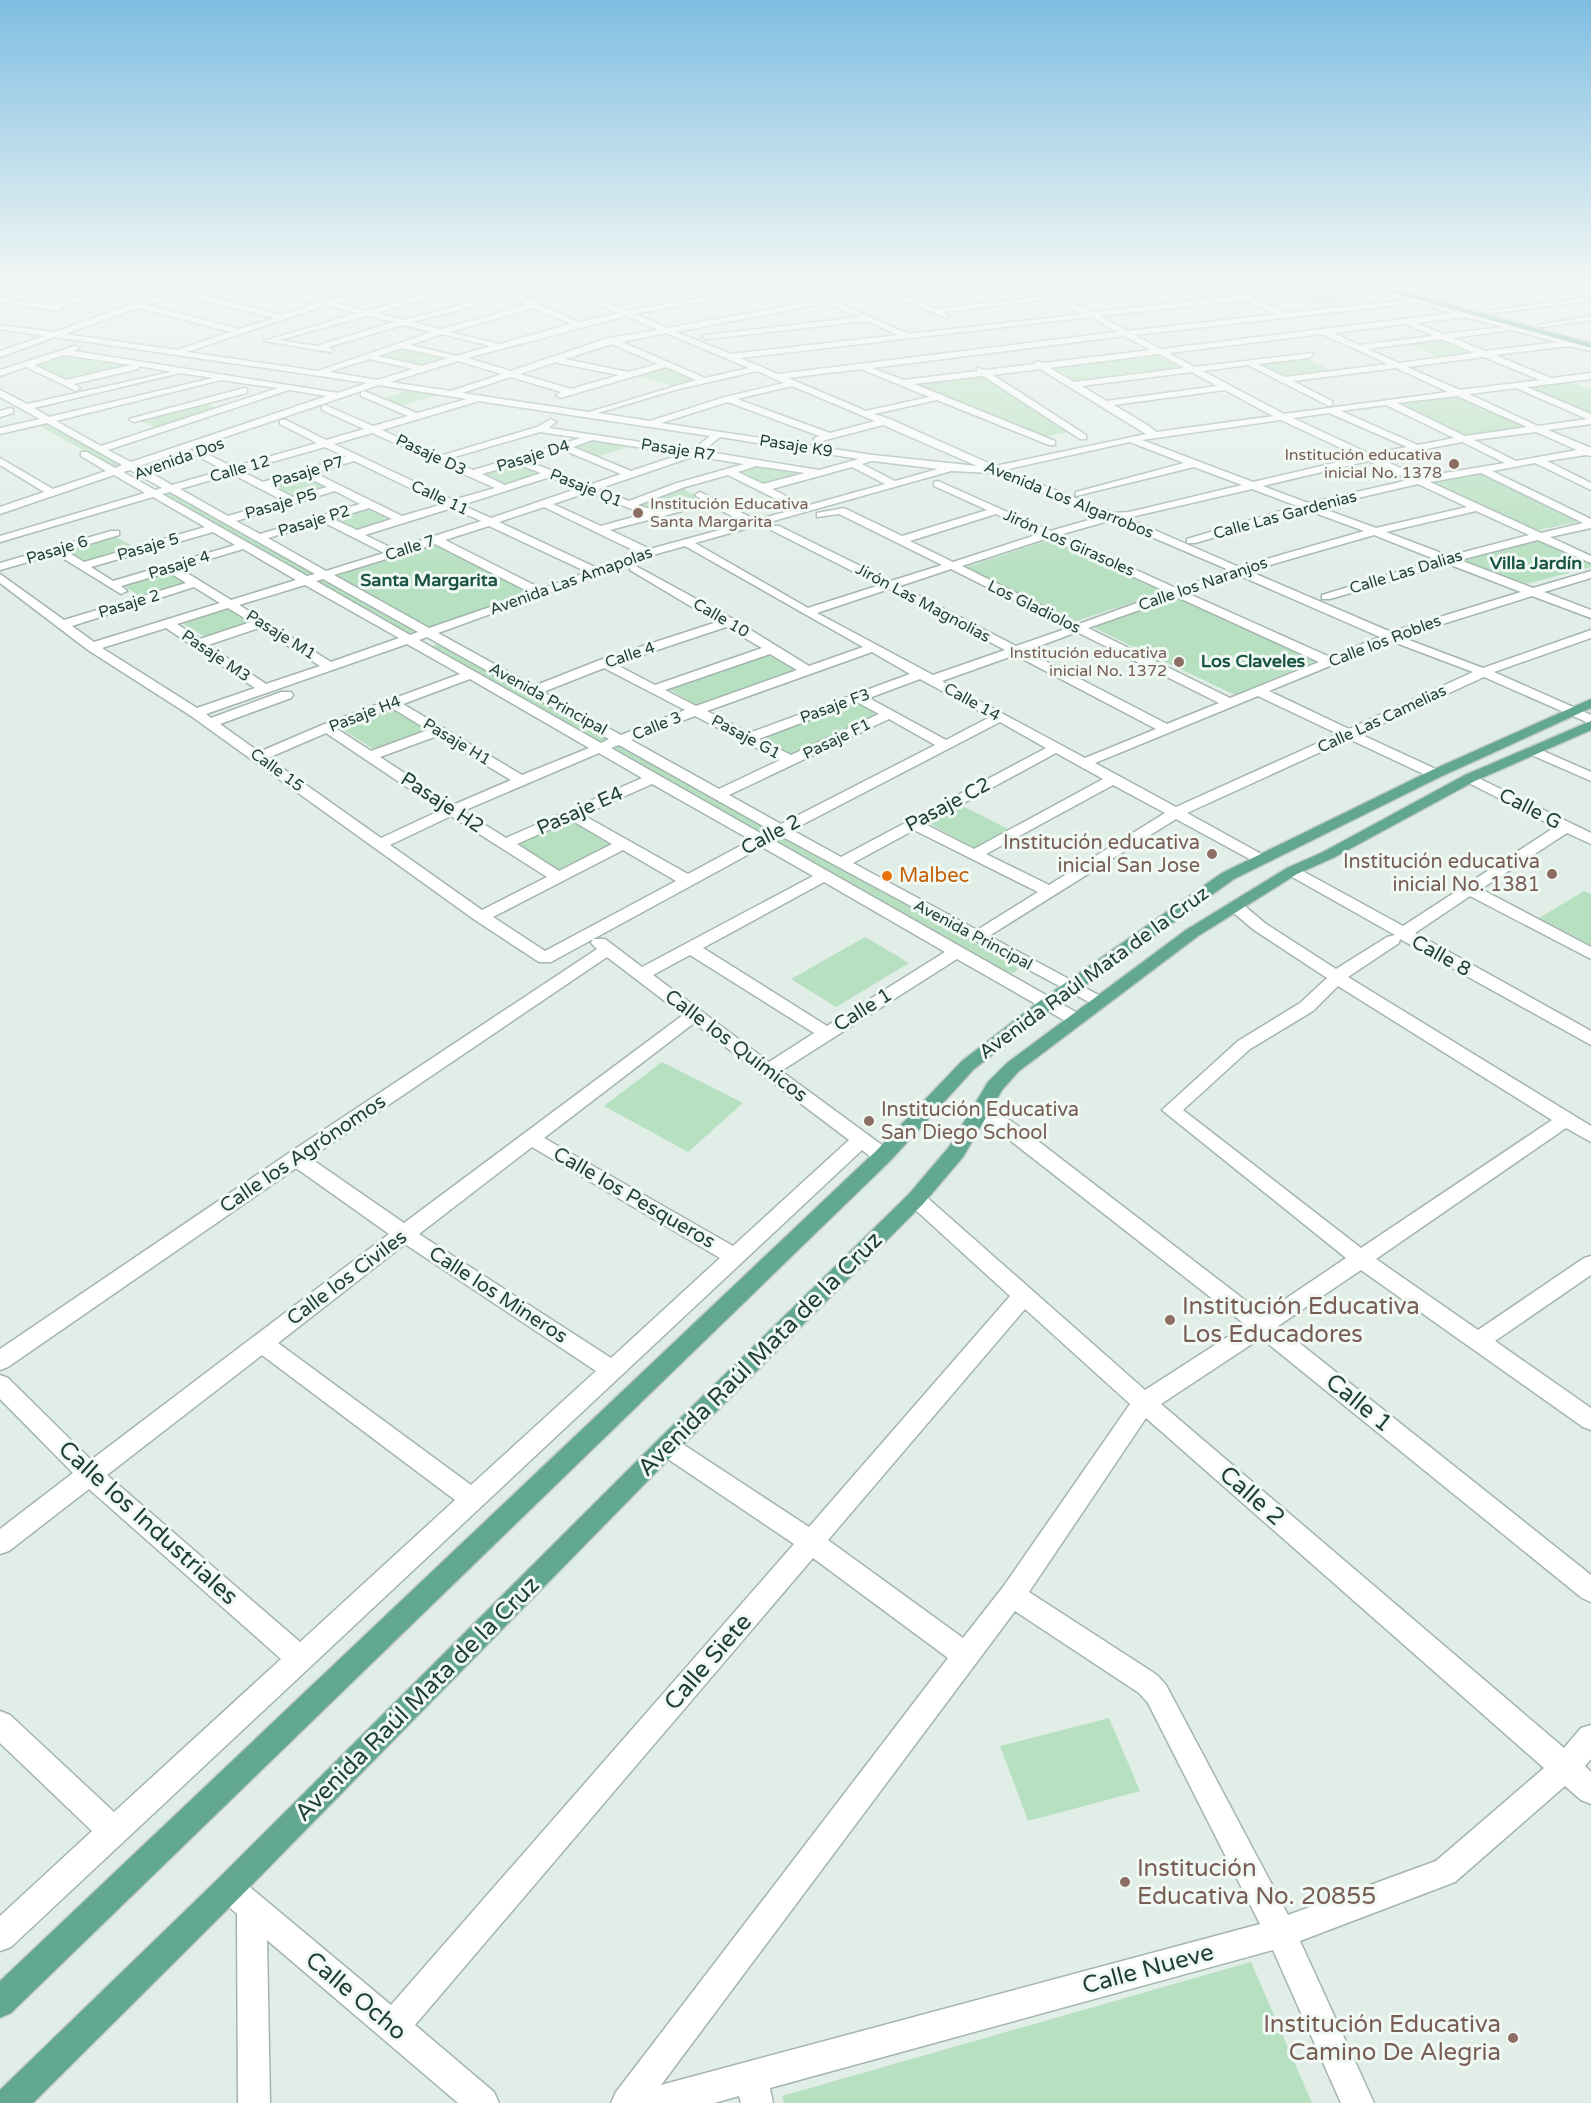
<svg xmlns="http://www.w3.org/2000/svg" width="1591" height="2103" viewBox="0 0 1591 2103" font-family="'Varela Round',sans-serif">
  <rect width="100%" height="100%" fill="#e1ede7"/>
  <path fill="#b7e0c0" d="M1061,280H1066L1095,289L1058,294L1035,286Z
    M1455,280H1560L1567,282L1495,291Z
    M1304,288L1362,306L1331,309L1287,290Z
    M1443,340L1476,353L1440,358L1409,344Z
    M400,347L451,359L424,367L373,355Z
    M62,353L140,365L67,382L32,363Z
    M1158,356L1180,368L1076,381L1055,368Z
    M1305,358L1335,372L1287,378L1258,364Z
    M666,367L699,380L672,386L636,375Z
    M982,377L1068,432L1044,437L917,385Z
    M1570,382L1591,390V413L1530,387Z
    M409,390L439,395L401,406L383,399Z
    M1461,397L1528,427L1468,437L1398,403Z
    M208,401L216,410L158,429L137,419Z
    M44,424H49L125,466L115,468L40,426Z
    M594,438L633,446L596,457L570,447Z
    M515,462L542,474L507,484L482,474Z
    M760,465L803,473L763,485L735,471Z
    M1480,473L1577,522L1538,530L1432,483Z
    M307,475L330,487L294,498L269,486Z
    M681,488L705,500L656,513L634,505Z
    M169,493L174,494L316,574L305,576L163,495Z
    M367,507L392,519L358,530L334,517Z
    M113,535L136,548L87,562L66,549Z
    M1048,540L1164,592L1077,621L966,567Z
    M1538,541L1591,563V567L1526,584L1462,561Z
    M435,543L531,592L426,629L330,577Z
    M170,570L190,582L140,597L122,584Z
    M321,578L418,631L408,634L315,581Z
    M1176,596L1318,660L1235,695L1092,627Z
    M230,608L252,622L206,637L183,624Z
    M442,644L610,738L603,743L599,742L432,648L434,645Z
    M774,652L800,669L699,705L694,704L669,689Z
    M855,702L877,714L793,755L761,738Z
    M393,707L428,728L375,750L340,728Z
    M622,745L769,829L761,834L613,750L614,747Z
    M959,804L1010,830L980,847L974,848L927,822Z
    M571,818L613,845L559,871L513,844Z
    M780,838H790L1019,968L1014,973L1003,971L776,842Z
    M1584,891L1591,894V945L1539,918Z
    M865,937L909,963L836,1007L791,979Z
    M662,1062L743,1103L688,1152L604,1106Z
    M1109,1718L1140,1791L1028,1821L1000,1746Z
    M1251,1962L1312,2103H784L782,2096Z"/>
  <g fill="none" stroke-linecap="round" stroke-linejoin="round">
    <defs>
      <path id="minor" d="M43,280H55L0,295V291Z
        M152,280H164L59,307L63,309L59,311L0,302V298L47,305Z
        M230,280C250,280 268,289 289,292C307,294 335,279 357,280L300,294L325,301L412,280H424L335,303L367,311L475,280H485L510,291L538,280H552L580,292L651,280H665L588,295L627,311L798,280H812L635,314L668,328L820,300L813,296L817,294L909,334L1083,314L1053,299L944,312L950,316L946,318L856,280C866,280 874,287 884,287C898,289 921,280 937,280L891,291L935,309L1044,296L1004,280H1013L1055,294L1176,280H1196L1063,298L1093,312L1236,296L1202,280H1211L1240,292L1349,280L1591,346V351L1569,346L1495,355L1551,378L1591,373V379L1527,387L1591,414V424L1548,430L1591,448V456L1586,455L1547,461L1591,483V490L1535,463L1492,471L1591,519V528L1550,537L1591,556V563L1538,540L1460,560L1533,588L1591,571V578L1544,592L1591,610V618L1532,596L1401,637L1483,668L1591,630V638L1494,672L1591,715V724L1484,677L1360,734L1440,771L1442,774L1440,777H1430L1349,739L1187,813L1265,856L1268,859L1265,862H1255L1176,819L989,936L1104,998L1107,1002L1104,1006L1098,1007L781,836L773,840L1081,1015L1084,1019L1081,1023H1069L957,959L781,1071L890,1151L893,1156L890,1161C878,1164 871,1157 862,1150L11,1947L0,1951V1916L92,1831L0,1743V1711L10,1715L114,1812L281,1659L89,1489L9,1551L0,1554V1529L73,1473L0,1399V1375L8,1378L91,1460L389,1234L296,1168L8,1367L0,1370V1349L289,1153L597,949L591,943L593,939H605L642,967L813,876L762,847L551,962H539L475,920L191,716L88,650L0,583V574L64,620L186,583L169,572L121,586L127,591L121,594L56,554L0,570V563L111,531H119V535L66,551L84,562L205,527L153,497L0,542V536L145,493L114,475L0,514V507L44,492L0,465V458L53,489L106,471L81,456V452H87L115,468L122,465L47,423L0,434V428L40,419L0,397V390L27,404L171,372L139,366L138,369L74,384L80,388L76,391L26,367L0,376V370L75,346L79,348L74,351L338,393L367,383L55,337L0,357V351L44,336L0,329V325L54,332L133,304ZM545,282L619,313L579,322L540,305V302L516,294ZM236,283L317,303L282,315L196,293ZM480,284L502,294L403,320L376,313ZM1349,284L1406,300L1288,313L1249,296ZM187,295V296L274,318L239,329L147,305ZM509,297L527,305L441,329L412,322ZM1244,300L1277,314L1127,331L1100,316ZM827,303L859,317L706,335L702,337L706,339L867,321L898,335L731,354L676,332ZM1417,303L1453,313L1161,349L1134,335ZM326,305L358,313L264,341L330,352L334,350L328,347L403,325L432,332L318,371L187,352ZM138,308L231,332L177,350L65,334ZM533,308L571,324L499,344L450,332ZM367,316L394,322L316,346L279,340ZM626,316L658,330L608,338L511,371L467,358ZM1091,317L1117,332L778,374L740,358ZM1465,317L1503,327L1444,334L1415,323ZM1406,324L1433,336L1359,345L1333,333ZM1512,330L1557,342L1485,351L1453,338ZM666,333L749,368L705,378L622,342ZM442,334L490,346L457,356L410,345ZM1322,334L1388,364L1285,377L1258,364L1309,358L1313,355L1312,353L1195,367L1169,353ZM1124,336L1151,350L1043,363L1038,361L1034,364L986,370L977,368V371L904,380L872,368ZM1442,339L1474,353L1399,363L1368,349ZM612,344L658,364L628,372L565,359ZM401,348L448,358L422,366L378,356ZM1159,354L1184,368L1074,382L1050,368ZM64,355L131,365L66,380L34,365ZM1484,357L1540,380L1460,390L1407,367ZM369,359L413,369L378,380L329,372ZM458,361L502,374L451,391L390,382ZM556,362L558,363L619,375L571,389L520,374ZM1248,365L1329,406L1332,405V401L1293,381L1396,368L1448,392L1284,414L1203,371ZM666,367L696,380L589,412L462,393L511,377L561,392L556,395L560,398ZM861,369L929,397L866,411L788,378ZM1040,369L1146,434L995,466L890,419L874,414L937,400L1049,445H1055V441L914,384L983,376L1080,439H1086V435L993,375ZM757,371L784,383L725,397L650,421L598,413L675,390ZM1192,372L1217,386L1106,401L1082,386ZM180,373L213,378L49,417L34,408ZM221,380L278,388L101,446L56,421ZM379,385L467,399L417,413L364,391L361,392V396L408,416L373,426L325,405L322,406V410L364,429L326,440L286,420H280V424L317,443L233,467L199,450H193V454L224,470L172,485L139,466ZM792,386L875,421L830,433L737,399ZM1516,388L1587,419L1538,426L1469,394ZM289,390L327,396L131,462L108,450ZM1225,390L1273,416L1156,432L1149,426L1114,405ZM1457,396L1527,427L1465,436L1397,403ZM479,401L710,436L693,450L549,428L556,422L551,419L537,427L440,456L382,430ZM728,402L819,436L813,439L818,442L883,425L977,466L873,455L661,423ZM1386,405L1454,438L1418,445L1341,411ZM1329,413L1407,447L1370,454L1293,418ZM1281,420L1360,457L1253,482L1142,440ZM540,432L581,438L473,470L448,459ZM1536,432L1577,450L1516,461L1474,440ZM372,433L495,488L453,500L334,444ZM720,437L859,459L819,470L703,451ZM592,440L682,454L631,471L573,447ZM1130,442L1184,463L1076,492V496L1194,467L1242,485L1129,512L1114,513L1004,470ZM1462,442L1505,463L1420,477L1379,458ZM325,447L346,457L263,482L241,471ZM563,450L621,474L589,485L527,461ZM695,456L744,464L677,483L629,501L598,489ZM354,461L443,504L402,516L315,473ZM871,461H873L938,469L895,481L862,464ZM1368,461L1409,480L1308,503L1263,486ZM517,464L541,473L505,485L482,474ZM756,466L805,473L763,484L738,472ZM852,467L885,484L806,506L772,489ZM130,470L162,488L155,490L123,472ZM951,471L993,473L1103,516L1050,531L938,481L934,482V486L987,510L902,536L844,508L817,513V517L839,514L942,565L891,581L779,526H771V530L880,585L808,608L695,543ZM1481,473L1583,523L1541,533L1430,482ZM232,474L282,500L228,516L180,489ZM728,475L796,509L756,520L700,492L695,495L701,499L656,511L638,505L685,487ZM305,476L327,487L293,497L271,486ZM550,477L579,488L491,518L462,505ZM1418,484L1467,507L1376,528L1319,507ZM1252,489L1297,506L1187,539V543H1195L1307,510L1364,531L1239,567L1127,518ZM335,491L360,504L260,534L236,521ZM170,492L315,574L307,576L162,494ZM589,492L644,514L601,526L553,504ZM709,504L745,523L650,549L610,530ZM544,507L639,553L597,568L499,522ZM369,508L392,519L357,530L333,519ZM452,508L481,521L394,549L365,535ZM1476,511L1529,535L1449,556L1386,532ZM996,514L1039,534L953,562L910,541ZM1112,520L1229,570L1178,589L1059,535ZM323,522L384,553L326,571L268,538ZM489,526L587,572L542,589L445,540ZM213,532L235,545L113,581L91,567ZM1374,535L1437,560L1322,595V599H1330L1448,564L1521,592L1391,632L1249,571ZM1048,538L1167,592L1079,624L962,566ZM435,544L531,593L429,628L334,575ZM685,546L863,647L809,666L733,619L634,565L630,566V570L717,622L600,660L534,686L438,633L653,555ZM243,549L296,580L231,600L179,568ZM951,569L1068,628L1016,646L900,586ZM1238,575L1380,637L1330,657L1187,593ZM323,579L418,632L410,635L316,581ZM305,585L399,638L331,662L239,605ZM194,587L220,603L94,642L72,626ZM889,589L1005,650L933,675L817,613ZM1177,597L1319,662L1230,698L1088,628ZM228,608L251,622L200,639L177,624ZM726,627L762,648L655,685L615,664ZM166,628L255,688L197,708L102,648ZM259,628L320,666L266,684L208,645ZM1077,632L1219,703L1167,724L1026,651ZM427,637L609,739L601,743L419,640ZM1391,641L1473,672L1349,729L1269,691ZM407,644L460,674L322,725L259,752L220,724L291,698L293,695L291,692H281L211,718L206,714ZM872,652L910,674L749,733L707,711ZM770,654L797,670L696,706L665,690ZM1015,655L1156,729L1085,758L942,681ZM604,668L685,710L621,735L543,692ZM470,679L589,748L522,775L403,704ZM920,679L990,717L946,740L869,698ZM1258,696L1338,734L1176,807L1095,763ZM857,702L879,714L791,755L759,739ZM392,708L428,730L371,751L337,729ZM695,716L780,760L719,789L631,740ZM889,719L935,745L781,824L729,795ZM1000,722L1046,748L841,857L792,830ZM326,733L441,810L381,838L268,758ZM437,736L511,780L453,805L380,757ZM619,745L770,830L762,834L611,748ZM599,753L642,778L506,838L463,811ZM1056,753L1103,779L974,849L925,824ZM652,784L751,840L688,874L583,815ZM1113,785L1165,813L1049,885L986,854ZM451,816L547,877L482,910L390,845ZM571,820L612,844L559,871L517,844ZM914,830L1038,892L977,930L853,863ZM623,850L676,881L545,951L493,917ZM824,882L945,952L827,1026L703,948ZM690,955L814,1033L769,1062L653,975ZM607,957L683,1015L404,1223L310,1158ZM694,1023L849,1140L733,1246L544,1138ZM532,1147L720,1258L611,1358L419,1234ZM405,1244L596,1371L471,1485L278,1343ZM262,1355L455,1500L300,1642L107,1475Z
        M1445,280H1456L1487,287L1485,291L1573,281L1577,283L1444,300H1441V296L1484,291Z
        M1591,297V301L1492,313L1488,311Z
        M1591,316V320L1542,327L1538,325Z
        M244,388L247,389V393L134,422L129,419Z
        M10,408L13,409V413L0,417V411Z
        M1532,746L1591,772V781L1527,753L1525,750Z
        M1470,774L1591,833V844L1567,833L1481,889L1591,947V959L1470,896L1415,933L1591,1031V1045L1400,939L1399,943L1348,977L1591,1126V1142L1566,1128L1376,1259L1478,1330L1584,1258L1591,1256V1275L1495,1341L1591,1408V1430L1583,1427L1361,1270L1278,1326L1591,1575V1602L1582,1598L1261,1338L1161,1404L1564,1748L1581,1728L1591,1725V1759L1585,1766L1591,1772V1804L1581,1800L1565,1786L1455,1882L1300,1941L1374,2103H1341L1273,1950L770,2088L773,2103H741L739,2096L714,2103H611L616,2092L948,1658L813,1558L415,2025L494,2092L499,2103H458L267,1940L270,2103H238L237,1914L219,1898L214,1888L219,1878L229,1873L239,1878L391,2005L794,1544L659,1453L655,1446L659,1439L667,1436L675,1439L809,1527L1010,1296L909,1204L906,1199L909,1194L916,1192L923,1194L1145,1390L1246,1325L1007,1138L973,1116L971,1112L973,1108C989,1103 1008,1120 1021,1128L1263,1314L1346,1258L1162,1110L1238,1041L1300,1003L1327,978L1254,930L1229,909L1227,906L1229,903H1241L1266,924L1336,969L1387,937L1395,935L1287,874L1284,871L1287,868H1297L1403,926L1555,827L1465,781L1463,778ZM1338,986L1552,1120L1361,1248L1183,1110L1250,1049L1313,1011ZM1025,1309L1130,1404L1003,1587L963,1638L828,1540ZM1146,1418L1544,1768L1436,1861L1288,1915L1166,1685L1157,1675L1029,1592ZM1015,1611L1139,1693L1148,1703L1260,1924L661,2085Z"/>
      <path id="major" d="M1347,280H1358L1591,343V348Z
        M1591,699V708L1440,777L1234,879L1053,1008L974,1069L890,1161L11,2013L0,2018V1981L876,1151L962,1061L1041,1000L1222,873L1430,771Z
        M1591,721V730L1475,781L1333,858L1297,874L1198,936L1019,1071L1002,1090L963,1157L923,1204L675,1453L239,1898L33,2103H0V2090L219,1878L659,1439L909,1194L949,1147L988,1082L1007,1063L1186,930L1287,868L1323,852L1465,775Z"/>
    </defs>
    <use href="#minor" stroke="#a3b5ae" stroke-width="3"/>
    <use href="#major" stroke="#c0c9c6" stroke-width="3"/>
    <use href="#minor" fill="#fff" fill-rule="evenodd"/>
    <use href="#major" fill="#61a792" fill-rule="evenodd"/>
  </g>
  <linearGradient id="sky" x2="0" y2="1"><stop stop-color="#7fbee2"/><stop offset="0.49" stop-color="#f2f7f4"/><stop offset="1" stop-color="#f2f7f4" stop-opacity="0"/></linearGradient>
  <rect width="1591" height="574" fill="url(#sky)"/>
  <g fill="#8d6e63" stroke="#f1f9f5" stroke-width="2">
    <circle cx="1454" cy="464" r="6"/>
    <circle cx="638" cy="513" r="6"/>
    <circle cx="1179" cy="662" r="6"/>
    <circle cx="1212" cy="854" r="6"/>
    <circle cx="1552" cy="874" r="6"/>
    <circle cx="869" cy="1121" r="6"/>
    <circle cx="1170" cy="1320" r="6"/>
    <circle cx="1125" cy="1882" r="6"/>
    <circle cx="1513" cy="2038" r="6"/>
  </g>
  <circle fill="#e8710a" stroke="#f1f9f5" stroke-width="2" cx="887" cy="876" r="6"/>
  <g text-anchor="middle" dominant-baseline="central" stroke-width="6" stroke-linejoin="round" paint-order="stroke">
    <g font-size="16" fill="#1f3f35" stroke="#f1f9f5">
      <text transform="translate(796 446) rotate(9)">Pasaje K9</text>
      <text transform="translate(678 450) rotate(9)">Pasaje R7</text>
      <text transform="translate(431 455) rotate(25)">Pasaje D3</text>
      <text transform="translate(533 456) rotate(-17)">Pasaje D4</text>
      <text transform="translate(179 459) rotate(-20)">Avenida Dos</text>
      <text transform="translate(240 469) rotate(-16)">Calle 12</text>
      <text transform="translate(308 472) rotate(-17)">Pasaje P7</text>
      <text transform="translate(586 488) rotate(22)">Pasaje Q1</text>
      <text transform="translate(440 498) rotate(25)">Calle 11</text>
      <text transform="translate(1069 500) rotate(22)">Avenida Los Algarrobos</text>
      <text transform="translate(281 504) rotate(-16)">Pasaje P5</text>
      <text transform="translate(1285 515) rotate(-15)">Calle Las Gardenias</text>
      <text transform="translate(314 521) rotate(-17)">Pasaje P2</text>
      <text transform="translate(1069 543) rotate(24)">Jirón Los Girasoles</text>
      <text transform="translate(148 547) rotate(-16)">Pasaje 5</text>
      <text transform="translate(410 548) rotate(-18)">Calle 7</text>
      <text transform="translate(57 550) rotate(-17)">Pasaje 6</text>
      <text transform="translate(179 565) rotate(-17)">Pasaje 4</text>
      <text transform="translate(1406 572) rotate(-17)">Calle Las Dalias</text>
      <text transform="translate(571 581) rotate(-20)">Avenida Las Amapolas</text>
      <text transform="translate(1203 584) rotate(-19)">Calle los Naranjos</text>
      <text transform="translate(923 603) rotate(28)">Jirón Las Magnolias</text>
      <text transform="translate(129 604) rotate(-17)">Pasaje 2</text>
      <text transform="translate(1034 607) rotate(26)">Los Gladiolos</text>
      <text transform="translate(721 618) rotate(30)">Calle 10</text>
      <text transform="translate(281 635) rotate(32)">Pasaje M1</text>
      <text transform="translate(1385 641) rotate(-21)">Calle los Robles</text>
      <text transform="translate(630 655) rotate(-19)">Calle 4</text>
      <text transform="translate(216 656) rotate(34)">Pasaje M3</text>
      <text transform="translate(548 699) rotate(29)">Avenida Principal</text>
      <text transform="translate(972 702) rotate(29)">Calle 14</text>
      <text transform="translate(835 706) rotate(-20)">Pasaje F3</text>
      <text transform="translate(365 714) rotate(-21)">Pasaje H4</text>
      <text transform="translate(1382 719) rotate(-25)">Calle Las Camelias</text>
      <text transform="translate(657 726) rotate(-22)">Calle 3</text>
      <text transform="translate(746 737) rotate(28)">Pasaje G1</text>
      <text transform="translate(837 739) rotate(-26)">Pasaje F1</text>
      <text transform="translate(457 742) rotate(31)">Pasaje H1</text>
      <text transform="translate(277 770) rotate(36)">Calle 15</text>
      <text transform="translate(973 935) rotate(28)">Avenida Principal</text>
    </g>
    <g font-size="16" fill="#785e54" stroke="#f1f9f5" text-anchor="end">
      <text x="1442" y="455">Institución educativa<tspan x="1442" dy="18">inicial No. 1378</tspan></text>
      <text x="650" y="504" text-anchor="start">Institución Educativa<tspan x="650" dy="18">Santa Margarita</tspan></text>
      <text x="1167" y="653">Institución educativa<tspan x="1167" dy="18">inicial No. 1372</tspan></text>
    </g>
    <g font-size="18" font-weight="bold" fill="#195343" stroke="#f1f9f5">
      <text x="1536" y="563">Villa Jardín</text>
      <text x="429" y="580">Santa Margarita</text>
      <text x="1253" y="661">Los Claveles</text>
    </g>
    <g font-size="20" fill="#1f3f35" stroke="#f1f9f5">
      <text transform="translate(442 803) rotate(33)">Pasaje H2</text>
      <text transform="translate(948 805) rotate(-28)">Pasaje C2</text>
      <text transform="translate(1530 809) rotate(27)">Calle G</text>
      <text transform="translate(580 811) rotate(-24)">Pasaje E4</text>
      <text transform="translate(771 835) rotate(-28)">Calle 2</text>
      <text transform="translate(1441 956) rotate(29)">Calle 8</text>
      <text transform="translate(1094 973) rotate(-36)">Avenida Raúl Mata de la Cruz</text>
      <text transform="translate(863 1010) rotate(-32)">Calle 1</text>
      <text transform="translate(736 1046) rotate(37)">Calle los Químicos</text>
      <text transform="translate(303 1154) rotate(-34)">Calle los Agrónomos</text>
      <text transform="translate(634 1198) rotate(30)">Calle los Pesqueros</text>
      <text transform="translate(347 1278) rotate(-37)">Calle los Civiles</text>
      <text transform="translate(498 1295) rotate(33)">Calle los Mineros</text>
    </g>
    <g font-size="20" fill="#785e54" stroke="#f1f9f5" text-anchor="end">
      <text x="1200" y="843">Institución educativa<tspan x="1200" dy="23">inicial San Jose</tspan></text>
      <text x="1540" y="862">Institución educativa<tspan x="1540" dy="23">inicial No. 1381</tspan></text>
      <text x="881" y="1110" text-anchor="start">Institución Educativa<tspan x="881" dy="23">San Diego School</tspan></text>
    </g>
    <g font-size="20" fill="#c56008" stroke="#f1f9f5" text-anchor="start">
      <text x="899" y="876">Malbec</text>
    </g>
    <g font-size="24" fill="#785e54" stroke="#f1f9f5" text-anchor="start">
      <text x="1182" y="1306">Institución Educativa<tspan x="1182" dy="28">Los Educadores</tspan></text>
      <text x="1137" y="1868">Institución<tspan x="1137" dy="28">Educativa No. 20855</tspan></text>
      <text x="1501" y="2024" text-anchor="end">Institución Educativa<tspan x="1501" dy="28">Camino De Alegria</tspan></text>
    </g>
    <g font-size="24" fill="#1f3f35" stroke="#f1f9f5">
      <text transform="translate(760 1354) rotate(-45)">Avenida Raúl Mata de la Cruz</text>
      <text transform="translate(1359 1403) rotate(39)">Calle 1</text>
      <text transform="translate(1252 1496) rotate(41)">Calle 2</text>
      <text transform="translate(148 1523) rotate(42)">Calle los Industriales</text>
      <text transform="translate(708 1662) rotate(-49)">Calle Siete</text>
      <text transform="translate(417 1699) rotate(-45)">Avenida Raúl Mata de la Cruz</text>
      <text transform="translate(1148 1969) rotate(-15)">Calle Nueve</text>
      <text transform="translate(356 1996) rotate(40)">Calle Ocho</text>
    </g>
  </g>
</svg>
